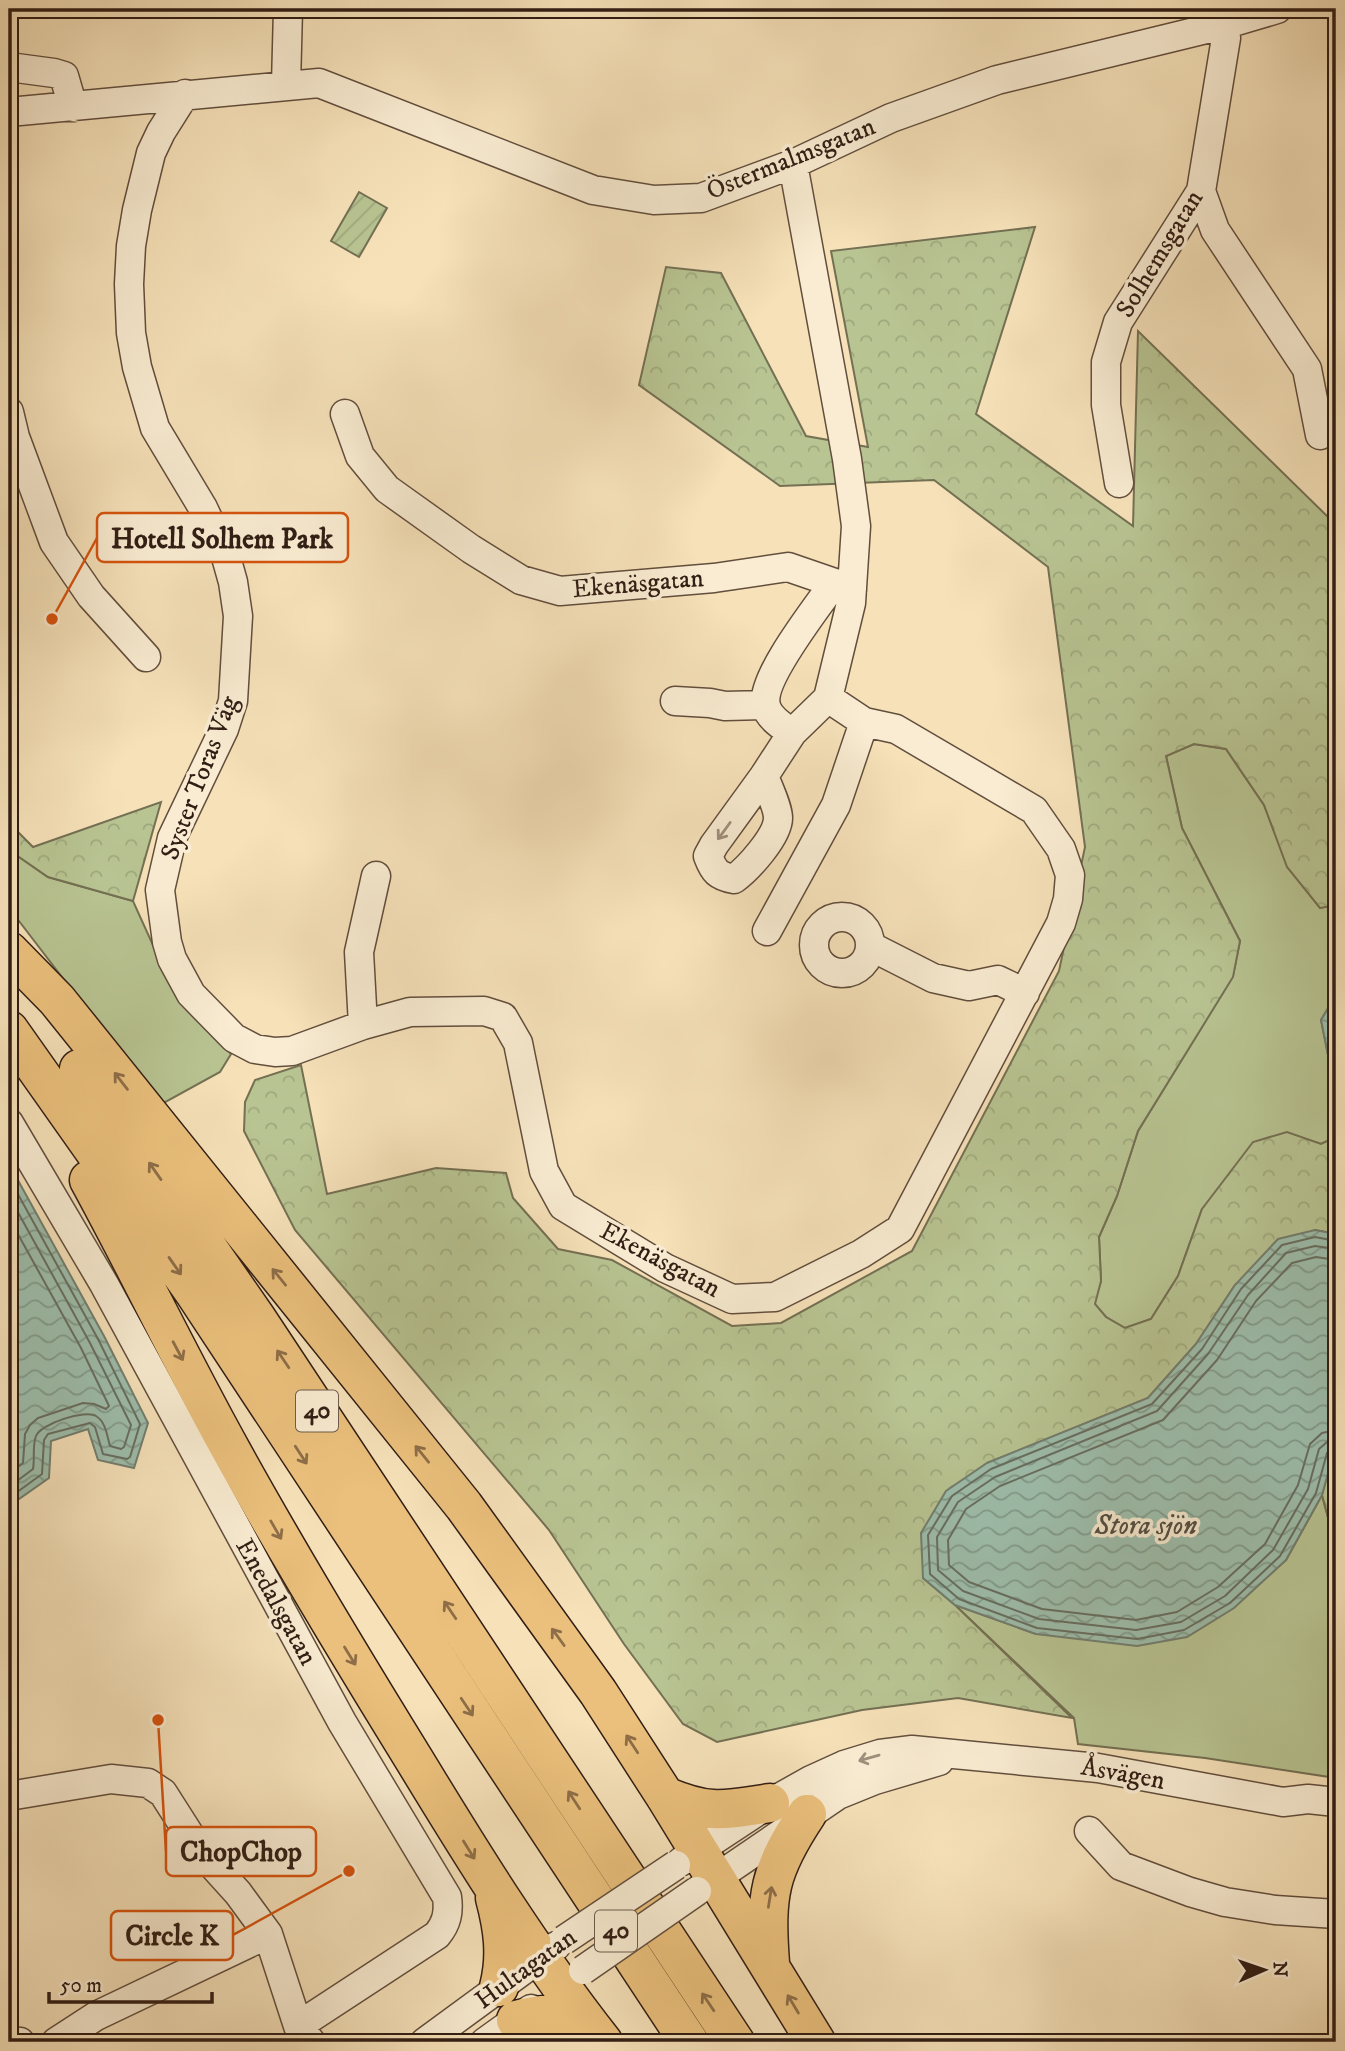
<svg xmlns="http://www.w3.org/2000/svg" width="1345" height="2051" viewBox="0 0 1345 2051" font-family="'IM FELL DW Pica',serif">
  <defs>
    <pattern id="forest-crowns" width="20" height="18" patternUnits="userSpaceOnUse" patternTransform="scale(1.75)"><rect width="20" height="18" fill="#b8c492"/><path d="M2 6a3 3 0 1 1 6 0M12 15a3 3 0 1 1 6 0" fill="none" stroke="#9fa87d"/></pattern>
    <pattern id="garden-furrows" width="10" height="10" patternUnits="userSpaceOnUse" patternTransform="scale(1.75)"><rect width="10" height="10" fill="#b8c492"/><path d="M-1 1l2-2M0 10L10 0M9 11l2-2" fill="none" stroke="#9fa87d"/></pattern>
    <pattern id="water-waves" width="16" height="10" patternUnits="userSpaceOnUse" patternTransform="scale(1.75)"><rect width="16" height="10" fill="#9dbeac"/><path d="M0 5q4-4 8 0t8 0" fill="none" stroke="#819a8b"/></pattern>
  </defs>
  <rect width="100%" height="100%" fill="#f6e1b9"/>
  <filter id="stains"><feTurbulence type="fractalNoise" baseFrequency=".00286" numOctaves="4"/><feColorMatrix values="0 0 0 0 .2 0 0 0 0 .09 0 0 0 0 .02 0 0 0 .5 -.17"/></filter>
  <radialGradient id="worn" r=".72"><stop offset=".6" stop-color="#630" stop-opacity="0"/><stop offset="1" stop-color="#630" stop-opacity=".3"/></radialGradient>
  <path fill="#b8c492" stroke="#747053" stroke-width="2" d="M1194,744L1226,749L1264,805L1288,867L1320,908L1336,905V995L1321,1020L1333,1079L1336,1083V1137L1321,1144L1287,1133L1202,1209L1178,1276L1151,1319L1125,1328L1106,1317L1094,1304L1101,1281L1099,1237L1117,1196L1138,1131L1233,976L1240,941L1182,828L1166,756Z
    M9,850L48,877L133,901L171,985L231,1054L220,1072L160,1105L9,908Z
    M1322,1495L1336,1547V1778L1205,1758L1078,1744L1074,1718L955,1605L1036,1634L1286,1560Z"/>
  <path fill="url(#forest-crowns)" stroke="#747053" stroke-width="2" d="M1035,227L976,414L1133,526L1138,331L1328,517L1336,518V905L1320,908L1287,867L1264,805L1226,749L1194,744L1166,756L1182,828L1240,941L1233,977L1138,1131L1117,1196L1099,1237L1101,1281L1095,1304L1106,1317L1125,1328L1151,1319L1178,1276L1202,1209L1253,1142L1287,1132L1321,1144L1336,1137V1234L1315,1230L1235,1285L1196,1344L1148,1398L987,1463L923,1578L955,1605L1072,1718L958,1698L862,1710L717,1742L683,1724L624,1644L549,1530L295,1230L244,1131L245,1102L255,1080L301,1065L327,1194L436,1168L506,1173L513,1198L558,1249L612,1260L732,1326L781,1323L912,1251L1059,971L1085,847L1048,567L934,480L780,486L639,385L666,267L721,273L806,436L868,447L831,251Z
    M161,802L133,901L48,877L9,850V823L33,847Z
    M1336,1444V1547L1322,1495Z"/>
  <path fill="url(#garden-furrows)" stroke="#747053" stroke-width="2" d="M359,192L387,208L359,257L331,241Z"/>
  <path fill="url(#water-waves)" stroke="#727e6f" stroke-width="2" d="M1336,995V1083L1333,1080L1321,1020Z
    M9,1164L104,1336L148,1423L134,1468L98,1460L88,1429L51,1441L49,1478L9,1506Z
    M1315,1230L1336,1234V1444L1322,1495L1286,1560L1234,1608L1187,1637L1137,1646L1036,1634L955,1605L923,1578L921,1533L946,1491L987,1463L1148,1398L1196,1344L1235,1285L1278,1239Z"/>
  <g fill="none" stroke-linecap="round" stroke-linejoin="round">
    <path stroke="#676e60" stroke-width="2" d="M9,1178L98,1339L140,1424L130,1457L127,1459L103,1454L95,1427L90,1423L48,1434L44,1440L42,1474L9,1498
      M9,1196L90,1343L131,1425L124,1447L121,1449L110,1446C107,1436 106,1422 96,1416C86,1409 40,1424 36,1436C32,1446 35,1459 33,1469L9,1487
      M9,1218L81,1348L109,1406L106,1409L94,1404L83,1403L38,1418L30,1425L25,1434L23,1463L9,1474
      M1336,1241L1315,1237L1282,1245L1241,1289L1202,1349L1152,1404L991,1469L952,1496L928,1535L930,1574L959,1599L1037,1628L1137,1639L1184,1630L1230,1603L1280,1556L1316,1493L1327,1453L1336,1449
      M1336,1249L1315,1246L1286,1253L1248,1295L1208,1354L1157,1411L995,1477L958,1502L937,1537L938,1570L963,1591L1039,1619L1136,1630L1181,1622L1225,1596L1273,1550L1308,1489L1319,1449L1327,1442L1336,1440
      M1336,1260L1316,1257L1292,1263L1256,1301L1217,1360L1163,1420L1000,1486L966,1509L948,1540L949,1565L969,1582L1042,1609L1136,1620L1177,1612L1218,1587L1265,1544L1298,1485L1310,1444L1322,1433L1336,1430"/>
    <defs>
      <path id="minor" d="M9,67L54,73L64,76L73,107
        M286,85L288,9
        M185,94L161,132L151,153L137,210L131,246L129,284L131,333L137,367L155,428L203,508L226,557L233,582L238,616L233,701L224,729L172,838L160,890L167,942L172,959L191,994L234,1038L255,1049L275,1052L292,1051L363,1025L410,1012L484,1011L503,1017L518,1043L544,1171L563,1206L665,1268L732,1299L775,1297L861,1254L900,1229L1061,923L1068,899L1070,875L1061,849L1034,810L896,729L864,722L828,698L851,603L856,526L847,459L793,164
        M9,112L319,83L593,190L654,200L701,198L793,164L891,118L997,80L1223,25L1277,9
        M1201,191L1215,230L1307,369L1320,435
        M9,412L15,437L54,542L91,596L146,657
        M345,414L360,456L387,489L471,549L521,580L560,591L714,578L788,567L852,589
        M1119,483L1106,405V362L1118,322L1201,191L1226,38L1223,25
        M675,701L710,703L725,706L765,705
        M792,733C782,726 769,718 766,706C759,680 818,606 834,583
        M764,776C768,787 778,807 778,818C778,836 748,869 734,879C718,876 714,872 708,856L714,845L764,776L792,733L828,698
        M814 945a28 28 0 1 1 56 0a28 28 0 1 1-56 0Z
        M767,931L836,805L864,722
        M870,946L933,978L969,986L998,980L1025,993
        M363,1025L359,952L376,876
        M9,1123L104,1284L342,1722L447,1897C449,1912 447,1923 437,1935L298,2026
        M9,1796L111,1779L148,1783L163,1793L200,1851L238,1893L268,1934
        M1089,1831L1121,1866L1190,1892L1225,1902L1275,1910L1336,1914
        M682,1861L770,1803L811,1780L844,1765L880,1754L912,1750L1098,1768L1283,1802L1308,1799L1336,1802
        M700,1889L838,1795L875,1780L939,1761
        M9,2041L20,2042
        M56,2042L96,2016L268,1934L298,2026L311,2042
        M425,2042L556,1946
        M485,2042L531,2009"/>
      <path id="highway" d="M9,951L57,1000L464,1506L598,1692L665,1796L816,2042
        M9,1030L194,1292L689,2042
        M79,1069L142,1153L257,1319L735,2042
        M89,1180C138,1270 182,1362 232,1452C290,1557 352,1659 415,1761C474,1858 533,1953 603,2042
        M665,1796C710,1815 724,1810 770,1803
        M495,1898C503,1928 507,1956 499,1987
        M770,1963C765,1895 769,1871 807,1814
        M516,2020C549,2011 561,2013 592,2028"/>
    </defs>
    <use href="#minor" stroke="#624e3d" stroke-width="31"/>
    <use href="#highway" stroke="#311d14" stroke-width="41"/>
    <use href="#minor" stroke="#f9ecd2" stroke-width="28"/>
    <use href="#highway" stroke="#ebc07c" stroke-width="38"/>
    <defs>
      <path id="minor-bridge" d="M564,1940L676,1865
        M583,1970L697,1891"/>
    </defs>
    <use href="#minor-bridge" stroke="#624e3d" stroke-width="31" stroke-linecap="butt"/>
    <use href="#minor-bridge" stroke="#f9ecd2" stroke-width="28"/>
  </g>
  <defs><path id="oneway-shaft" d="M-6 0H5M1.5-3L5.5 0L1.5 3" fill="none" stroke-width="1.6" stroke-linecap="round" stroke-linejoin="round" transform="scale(1.75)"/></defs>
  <g stroke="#9f8f7c">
    <use href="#oneway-shaft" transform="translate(724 831) rotate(126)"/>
    <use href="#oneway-shaft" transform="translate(869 1758) rotate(164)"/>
  </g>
  <g stroke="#8e6e48">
    <use href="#oneway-shaft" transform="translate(121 1081) rotate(-128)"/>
    <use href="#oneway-shaft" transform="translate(155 1171) rotate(-125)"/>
    <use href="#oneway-shaft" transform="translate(175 1266) rotate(55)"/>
    <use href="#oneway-shaft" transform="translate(279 1277) rotate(-129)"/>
    <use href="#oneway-shaft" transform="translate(178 1351) rotate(62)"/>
    <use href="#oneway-shaft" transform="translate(283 1359) rotate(-124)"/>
    <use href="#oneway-shaft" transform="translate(422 1454) rotate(-129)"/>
    <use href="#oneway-shaft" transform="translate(301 1455) rotate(57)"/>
    <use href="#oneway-shaft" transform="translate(276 1530) rotate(60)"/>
    <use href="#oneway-shaft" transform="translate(450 1610) rotate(-124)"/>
    <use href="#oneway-shaft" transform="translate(558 1637) rotate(-126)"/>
    <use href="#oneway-shaft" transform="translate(350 1656) rotate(58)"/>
    <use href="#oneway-shaft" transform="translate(467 1707) rotate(56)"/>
    <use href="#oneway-shaft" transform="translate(632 1744) rotate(-123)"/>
    <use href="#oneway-shaft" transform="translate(574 1800) rotate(-123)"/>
    <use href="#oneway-shaft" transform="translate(469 1850) rotate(58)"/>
    <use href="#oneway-shaft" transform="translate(770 1897) rotate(-81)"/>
    <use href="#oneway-shaft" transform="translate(708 2002) rotate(-124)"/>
    <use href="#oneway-shaft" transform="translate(793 2004) rotate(-121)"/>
  </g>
  <g text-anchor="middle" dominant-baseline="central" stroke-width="7" stroke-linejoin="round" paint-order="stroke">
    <g fill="#f9ecd2" stroke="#6d5b4d" stroke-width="2">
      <rect x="296" y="1390.5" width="42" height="41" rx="5"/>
      <rect x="595" y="1910.5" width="42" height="41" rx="5"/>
    </g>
    <g font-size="24" font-weight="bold" fill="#311d14">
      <text x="317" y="1411">40</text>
      <text x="616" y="1931">40</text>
    </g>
    <g font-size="26" fill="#311d14" stroke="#f9ecd2">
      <text transform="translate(791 159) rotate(-22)">Östermalmsgatan</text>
      <text transform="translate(1160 254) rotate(-59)">Solhemsgatan</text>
      <text transform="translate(638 584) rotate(-5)">Ekenäsgatan</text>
      <text transform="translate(200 778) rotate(-69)">Syster Toras Väg</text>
      <text transform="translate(660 1260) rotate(28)">Ekenäsgatan</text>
      <text transform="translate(276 1602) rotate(61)">Enedalsgatan</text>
      <text transform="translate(1123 1774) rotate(10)">Åsvägen</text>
      <text transform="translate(526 1969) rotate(-36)">Hultagatan</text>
    </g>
    <g font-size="28" font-style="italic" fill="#514d42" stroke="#f9ecd2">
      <text x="1146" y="1525">Stora sjön</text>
    </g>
  </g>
  <path fill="none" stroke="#d6530d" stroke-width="2.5" d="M52 619L97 538M158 1720L166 1851M349 1871L233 1935"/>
  <g fill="#d6530d" stroke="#f9ecd2" stroke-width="2.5">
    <circle cx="52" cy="619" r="7"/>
    <circle cx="158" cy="1720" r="7"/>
    <circle cx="349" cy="1871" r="7"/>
  </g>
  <g fill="#f9ecd2" stroke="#d6530d" stroke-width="2.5">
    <rect x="97" y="513" width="251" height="49" rx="7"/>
    <rect x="166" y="1827" width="150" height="49" rx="7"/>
    <rect x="111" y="1911" width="122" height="49" rx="7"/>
  </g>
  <g font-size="28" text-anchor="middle" font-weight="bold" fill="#311d14">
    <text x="222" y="548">Hotell Solhem Park</text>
    <text x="241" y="1861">ChopChop</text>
    <text x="172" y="1945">Circle K</text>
  </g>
  <rect width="1345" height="2051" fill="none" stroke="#f6e1b9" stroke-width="35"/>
  <rect x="10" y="10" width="1324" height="2030" fill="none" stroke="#311d14" stroke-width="3.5"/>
  <rect x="18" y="18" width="1310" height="2016" fill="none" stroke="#311d14" stroke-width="2"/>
  <g transform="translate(1264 1970) rotate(88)" stroke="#f9ecd2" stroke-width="5" paint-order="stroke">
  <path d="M0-5L12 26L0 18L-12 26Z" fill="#311d14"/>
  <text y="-10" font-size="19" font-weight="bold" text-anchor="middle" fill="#311d14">N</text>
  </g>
  <path d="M49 1992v10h163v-10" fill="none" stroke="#311d14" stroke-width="3.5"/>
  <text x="60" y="1992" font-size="21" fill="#311d14" stroke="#f9ecd2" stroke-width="5" paint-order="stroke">50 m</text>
  <rect width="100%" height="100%" filter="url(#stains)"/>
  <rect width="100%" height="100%" fill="url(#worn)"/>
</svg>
